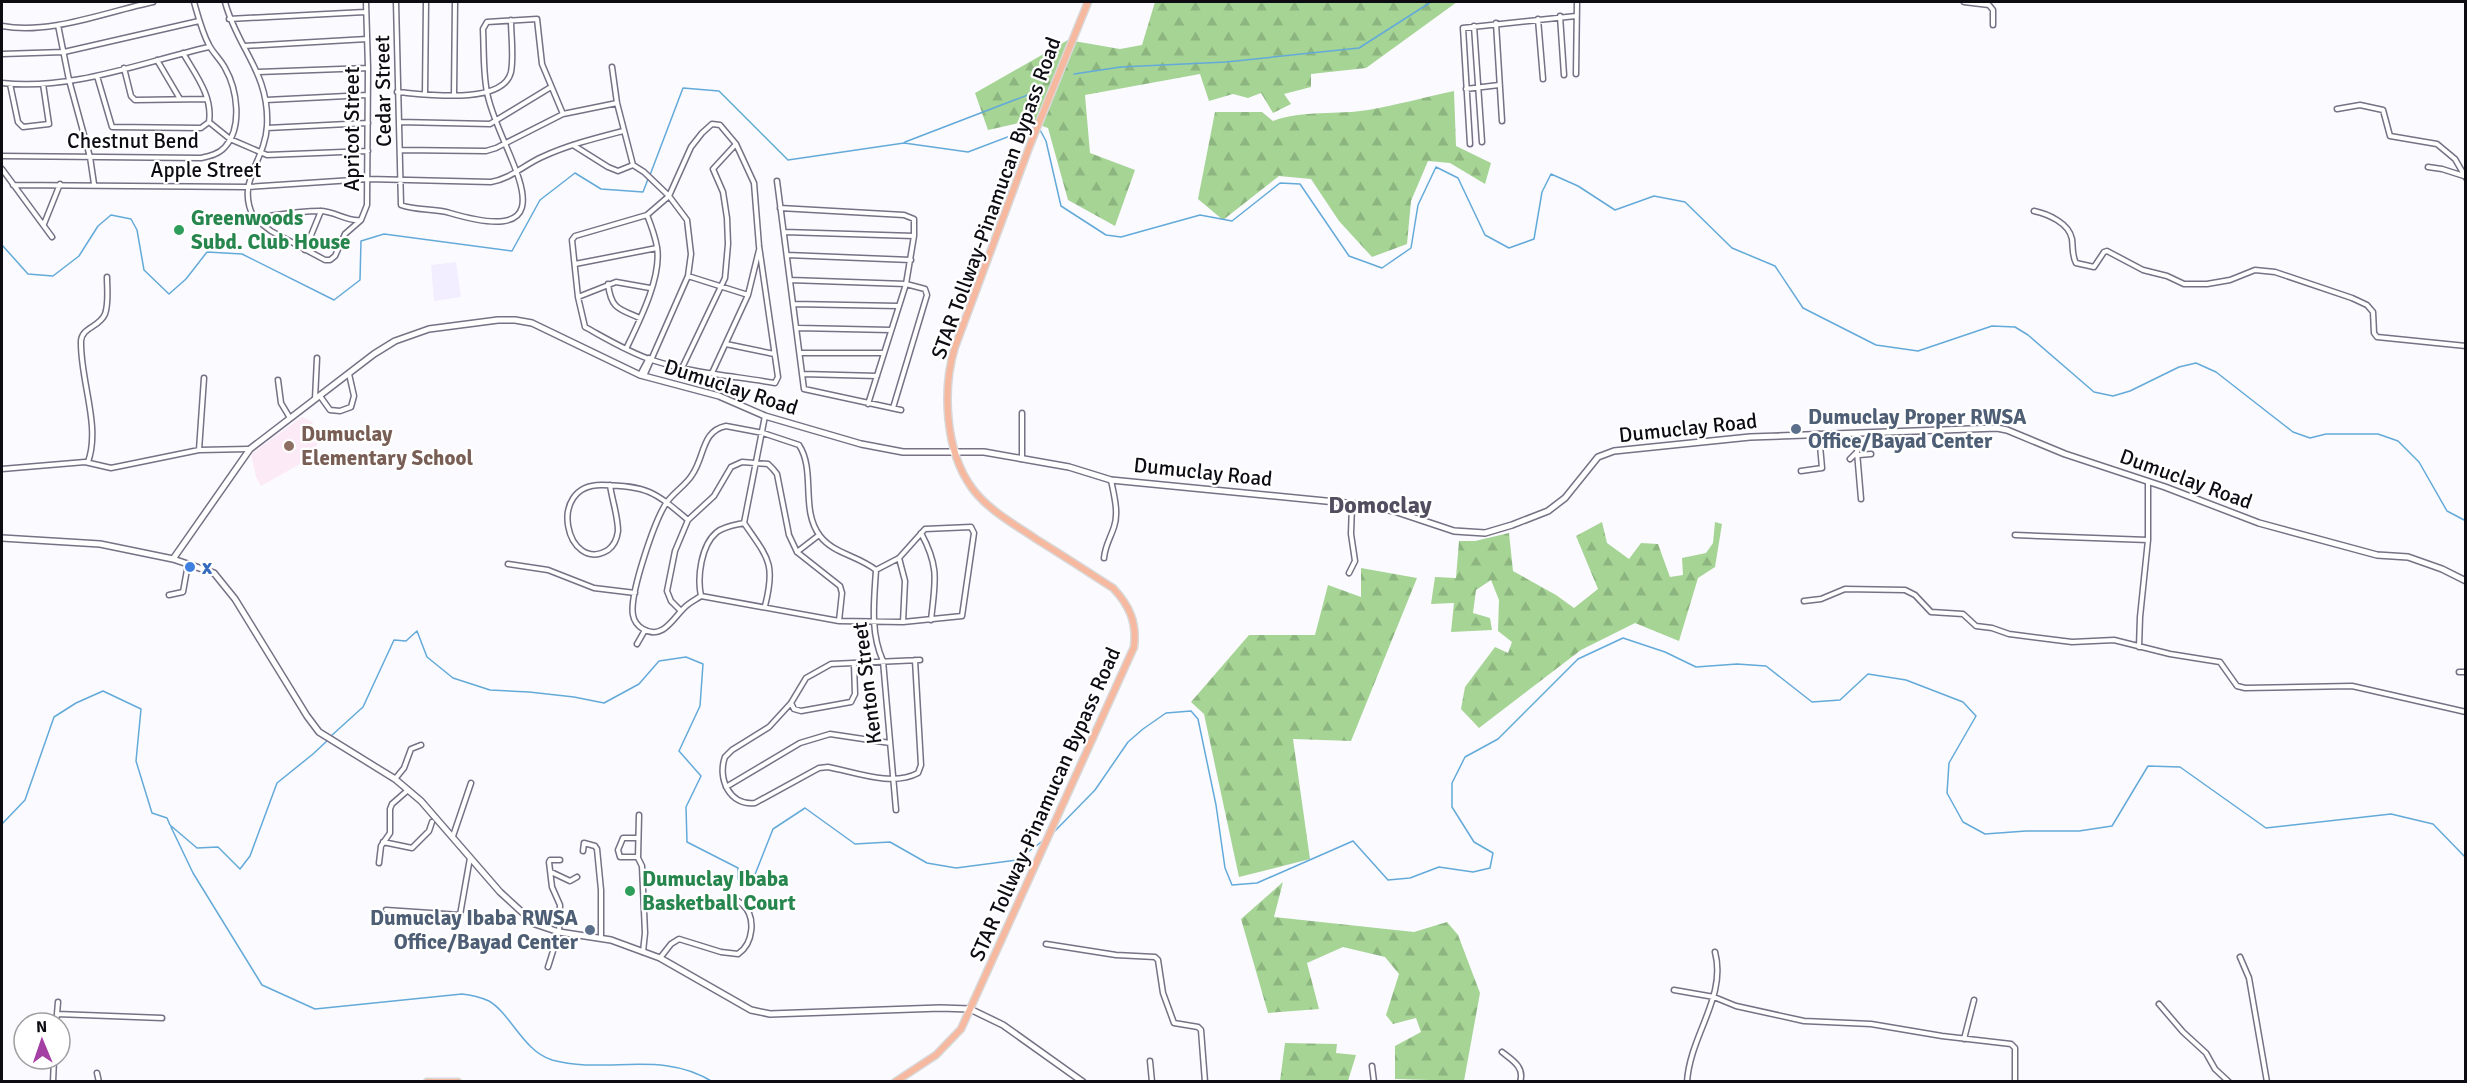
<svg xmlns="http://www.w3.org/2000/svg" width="2467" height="1083" viewBox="0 0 2467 1083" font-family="Signika,sans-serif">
  <defs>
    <pattern id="forest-firs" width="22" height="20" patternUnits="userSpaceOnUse" patternTransform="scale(1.5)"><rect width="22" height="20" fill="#a5d495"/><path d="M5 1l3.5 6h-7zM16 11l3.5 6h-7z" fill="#8db580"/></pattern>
  </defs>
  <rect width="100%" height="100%" fill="#fbfaff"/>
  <path fill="#f2eeff" d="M456,262L461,297L434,301L431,265Z"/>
  <path fill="#fcebf7" d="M302,417L313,422L310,435L319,439L314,453L300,464L261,486L256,477L251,454Z"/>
  <path fill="url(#forest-firs)" d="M1155,2H1457L1366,68L1311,74V87L1284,94L1291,104L1273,113L1261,93L1248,98L1233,94L1209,101L1200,74L1085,95L1090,153L1135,170L1115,226L1068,200L1048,128L1028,121L988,130L975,93L1068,40L1120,49L1142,45Z
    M1454,91L1456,146L1491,163L1485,184L1450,163L1428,161L1411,201L1407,244L1372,257L1339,221L1311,179L1279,176L1223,220L1198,199L1215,112H1262L1273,121C1303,110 1337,115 1368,110C1397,105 1426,97 1454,91Z
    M1602,522L1607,543L1629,559L1641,543L1658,544L1670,577L1683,575L1682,558L1706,553L1713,543L1715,522L1722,524L1715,567L1698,578L1679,641L1635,623L1581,650L1479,728L1461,709L1465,687L1495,647L1508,653L1512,642L1498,631L1499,600L1491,580L1476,590L1473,613L1490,618L1492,630L1451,632L1454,603L1431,604L1435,577L1456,578L1459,541H1475L1509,533L1513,571L1556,595L1574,608L1598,589L1576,536Z
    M1361,568L1417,578L1351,741L1293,739L1310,859L1239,877L1204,714L1191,702L1249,635H1315L1328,585L1361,597Z
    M1283,882L1274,917L1414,932L1447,922L1458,935L1480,993L1464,1081L1395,1079V1046L1421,1032L1416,1018L1393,1024L1386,1015L1399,974L1385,957L1343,947L1307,963L1319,1009L1268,1013L1241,919Z
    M1285,1043L1337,1044L1336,1053L1356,1055L1348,1081H1280Z"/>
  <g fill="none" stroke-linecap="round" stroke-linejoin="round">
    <path stroke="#63aad9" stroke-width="1.5" d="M1074,74L1121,67L1226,62L1359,48L1431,2
      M1039,128L1046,141L1061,206L1106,235L1121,237L1200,215L1232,221L1280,183L1300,184L1349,256L1382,268L1411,248L1418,205L1436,167L1458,178L1485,235L1509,248L1534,239L1542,192L1551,174L1578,186L1615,210L1654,196L1685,202L1732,248L1775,266L1803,308L1876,345L1918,351L1992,326L2015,327L2028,335L2094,392L2113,396L2130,391L2179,367L2196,363L2216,372L2293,432L2310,438L2326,434H2378L2398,441L2419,462L2447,511L2466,521
      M905,142L1038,91
      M650,175L683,88L719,91L788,160L904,143L968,152L1034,127
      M2,245L28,274L53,276L79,256L98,226L111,215L131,219L137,230L144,270L169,294L186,279L207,252L242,254L334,300L360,280L361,241L384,234L512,251L540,200L575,173L601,189L643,192L648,179
      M331,736L363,707L394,640L406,641L417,631L427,657L453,678L490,690L529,692L574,697L604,703L639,684L659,661L686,657L703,664L700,706L679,751L701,776L686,807L687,842L738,868V879L750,887L773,829L805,808L855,844L890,842L927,863L956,868L1017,860L1044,840
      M2,824L25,800L54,717L76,703L103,691L141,709L136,761L152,813L167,818L170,825L197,848L218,847L240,869L250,856L277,783L313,754L328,740
      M171,827L193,873L262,985L315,1009L462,994C472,995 480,997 489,1001C511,1014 523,1051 552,1060C606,1075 661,1049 713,1082
      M1052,834L1095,790L1128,742L1143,729L1166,713L1191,711L1198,719L1216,805L1225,868L1232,885L1257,883L1353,841L1388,880L1410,878L1439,867L1473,872L1490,868L1493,853L1474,842L1452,807V783L1465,757L1498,739L1578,659L1623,638L1665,652L1696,667L1737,664L1766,666L1812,702L1840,700L1868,674L1906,680L1963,702L1976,716L1949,763L1947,793L1963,822L1985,834L2026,831H2079L2112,826L2148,766L2180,767L2266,828L2391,814L2433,824L2466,858"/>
    <defs>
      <path id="street" d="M225,2C237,48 270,73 267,126C265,162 235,182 254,218C276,215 298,211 320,211C335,211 347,222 361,220L367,205L368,68L366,2
        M396,2L401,205C416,211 435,208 450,213C582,252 496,148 487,92C483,72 484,49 483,29L487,22L537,19L542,64L563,114
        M1964,2L1989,5L1993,10V25
        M1560,16L1564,75
        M229,19L365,12
        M1538,19L1543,79
        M1496,23L1502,121
        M58,25L69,80L90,157L94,184
        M2,26C50,35 105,12 153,2
        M1474,26L1482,142
        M244,46L367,39
        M2,54L64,52L199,21
        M157,60L180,99
        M612,67L617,103L633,165L644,172L669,196L687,220L691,254L688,276L644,376
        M124,68L131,96L135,100L207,99
        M258,72L368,68
        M1576,74L1577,2
        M97,76L112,127L201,128L209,122C213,96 195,74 183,53
        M2,83C72,91 142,62 209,47
        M10,84L18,122L23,127L49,124L43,84
        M1466,89L1499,85
        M397,92C423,94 503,106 511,72C514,56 511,36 511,20
        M425,94L426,2
        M454,95L455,2
        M266,100L367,95
        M2337,109L2360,105L2383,110L2390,136L2437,144L2455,159L2466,178
        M209,122L230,139L267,155L368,151
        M399,122L490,124L551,87
        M712,124L720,125L736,144L754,183L759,246L778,377L775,383C734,376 691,373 652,360C628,352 607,339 585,327L578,297L572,240L575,236L647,215L669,196L691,147L702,133Z
        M267,128L368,123
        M1470,144L1463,28L1576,16
        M573,145L608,167L618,171L633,165
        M400,150L486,151L496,148L563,114L617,103
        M2,156L201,158C210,156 219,154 225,147C243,127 237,89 225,68C221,60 213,53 209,45C202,32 198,16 194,2
        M2428,167L2442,169L2464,176
        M2,169L52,237
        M777,181L804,389L901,410
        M13,185L247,187L368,179L491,182C510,179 524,165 542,157C568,145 596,138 623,131
        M780,208L904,215L914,219V236L906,284L868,404
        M2034,211C2048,214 2069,223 2072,239C2073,247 2072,256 2076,263L2094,267L2104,252L2107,251L2143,270L2167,276L2184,284H2207L2230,280L2255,270L2275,272L2352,298L2367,305L2373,312L2374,333L2377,337L2466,346
        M254,218L271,231L325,260H330L335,256L345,234L361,220
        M44,224L60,184
        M784,232L914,236
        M305,250L321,211
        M787,255L911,260
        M575,264L657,248
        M688,276L748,295
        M790,280L906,284L925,289L927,295L893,408
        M608,284C611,309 619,309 640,318
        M578,297L616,282L650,288
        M794,304L898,306
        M798,328L891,330
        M726,344L774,354
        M626,349C639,322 662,277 657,247C655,236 651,225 647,215
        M800,353H884
        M682,368L725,278L728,244L727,218L723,192L713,169L736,144
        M712,373L748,295L759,250
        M803,374L877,376
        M640,375L649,358
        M278,380L281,403L290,418
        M320,396L330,410L340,411L351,407L354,396L349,374
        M315,399L317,358
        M726,426L763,433L799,445C816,471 800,510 820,536C834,554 857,555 876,570L899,558L925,529L971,527L974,533L962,616L903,622L839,621L701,596C695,600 688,603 683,609C672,620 662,640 643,629C638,626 634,621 633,615C629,595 655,519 667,502C674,492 686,485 692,475C705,457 701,431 726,426Z
        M199,450L204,378
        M1857,452L1861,499
        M1859,455L1871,454
        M1022,459V413
        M1850,459L1857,452L1858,433
        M88,462C101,426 80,380 81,341C82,327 100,327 105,314C109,303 107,289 107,277
        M2,469L85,462L111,468L199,450L249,449
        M1801,471L1822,468L1819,434
        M610,485C612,500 618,516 618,531C617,539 615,545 608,550C567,575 545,484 602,485C647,486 654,491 688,520
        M744,523L765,416
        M744,523C768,558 776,563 765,606
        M921,533C940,568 935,582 931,620
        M2015,535L2148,540
        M797,552L819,535
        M899,558L905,581L903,622
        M1104,558C1105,546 1110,539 1114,527C1119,513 1114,495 1111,480
        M508,564L548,570L594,588L635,593
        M876,570C874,602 870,632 883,661L896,810
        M1349,573L1355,561L1351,534L1352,504
        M169,595L183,592L188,564
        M701,596C697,577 701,545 717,532C725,526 735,525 744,523
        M1804,601L1821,599L1845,589L1905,590L1915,595L1931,612L1963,614L1976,626L1992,628L2009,634L2072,642L2114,640L2170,654L2220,662L2237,686L2245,688L2352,686L2466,712
        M681,611L671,601L667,591L675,551L688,520L714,496L731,467L742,462L768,464L773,469L777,474L789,535L797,552L840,586L842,593L839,621
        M637,644L645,630
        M2139,647L2140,617L2148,540V482
        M915,660L921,765L918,773C892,787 855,772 828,767L819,768L755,803C730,806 717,779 725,757L732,750L769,727L791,703L806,678L831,664L920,660
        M2459,672H2466
        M791,703L794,709L801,711L851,702L855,694L854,664
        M395,779L404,768L411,749L421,745
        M726,787L800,743L830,734L890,743
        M639,815L638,858L642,866L645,933L643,952
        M453,836L471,783
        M383,842L412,848L429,831L432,822
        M583,851L584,843L595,846L597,849L601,890V938
        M638,857H620L618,850L623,838H638
        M379,863L381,846L390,833V809L392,804L408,790
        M551,872L570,881L577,877
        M386,910L460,915L470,858
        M1046,944L1116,955L1155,957L1158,960L1163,993L1174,1023L1198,1027L1201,1030L1205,1082
        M2240,957L2249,978L2267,1082
        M660,958L671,944L679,939L721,952L738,954C753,944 757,917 742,904C739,901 734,899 730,896
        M548,967L559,932L560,905L552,887L549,862L550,860H560
        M1674,990L1714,997L1736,1006L1804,1021L1871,1024L1942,1036L2011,1044L2015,1048V1082
        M2159,1004L2183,1032L2206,1053L2215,1069L2229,1082
        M57,1014L58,1002
        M56,1023L57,1014L162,1018
        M1964,1039L1974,1000
        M1502,1052C1512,1060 1525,1067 1520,1082
        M1150,1061L1152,1082
        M1372,1066L1374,1082
        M97,1073L99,1082
        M53,1082L54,1059
        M1687,1082C1690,1035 1727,997 1715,952"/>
      <path id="secondary" d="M2,538L100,544L173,559L214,573L235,599L307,716L319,732L395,779L421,801L500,892L535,924L559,932L611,940L660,958L751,1010L770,1014L940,1008L970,1009L1003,1025L1083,1082
        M173,559L250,449L374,354L395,341L429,329L498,320H515L532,323L640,375L719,396L765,416L861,444L903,452H984L1069,467L1111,480L1356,504L1394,511L1454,531L1485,533L1512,525L1548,511L1565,498L1598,457L1614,451L1750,437L1997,428L2007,430L2065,454L2165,487L2259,523L2377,555L2408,557L2442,569L2466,581"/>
      <path id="primary" d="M427,1082H458
        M895,1082L936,1055L961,1029L1134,647C1137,623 1130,606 1113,588C1088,572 1062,555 1036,539C1014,524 988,510 972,488C945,451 942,389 955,347L1030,145L1088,2"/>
    </defs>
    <use href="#street" stroke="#767184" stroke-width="7"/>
    <use href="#secondary" stroke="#767184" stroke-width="8"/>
    <use href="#primary" stroke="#d8d8d9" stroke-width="9"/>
    <use href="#street" stroke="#fff" stroke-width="4"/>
    <use href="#secondary" stroke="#fff" stroke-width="5"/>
    <use href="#primary" stroke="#f6b9a0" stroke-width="6"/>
  </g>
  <g fill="#2e9e5b" stroke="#fff" stroke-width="2">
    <circle cx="179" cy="230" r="6"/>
    <circle cx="630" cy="891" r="6"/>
  </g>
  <g fill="#5c6f8a" stroke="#fff" stroke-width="2">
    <circle cx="1796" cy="429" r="6"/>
    <circle cx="590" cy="930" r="6"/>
  </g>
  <circle fill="#8d6e63" stroke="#fff" stroke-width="2" cx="289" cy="446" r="6"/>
  <circle fill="#3f7fe0" stroke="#fff" stroke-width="2" cx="190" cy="567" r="6"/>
  <g text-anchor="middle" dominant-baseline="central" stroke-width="4.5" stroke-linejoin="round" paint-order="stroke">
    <g font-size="21" fill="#0e0c13" stroke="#fff">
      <text transform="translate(383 91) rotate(-91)">Cedar Street</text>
      <text transform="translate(352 129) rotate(-90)">Apricot Street</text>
      <text x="133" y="141">Chestnut Bend</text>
      <text x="206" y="170">Apple Street</text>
      <text transform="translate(996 198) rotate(-70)">STAR Tollway-Pinamucan Bypass Road</text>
      <text transform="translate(731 387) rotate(18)">Dumuclay Road</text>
      <text transform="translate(1688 428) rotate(-6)">Dumuclay Road</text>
      <text transform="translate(1203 472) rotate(6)">Dumuclay Road</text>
      <text transform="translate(2186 479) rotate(20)">Dumuclay Road</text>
      <text transform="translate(867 683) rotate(-97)">Kenton Street</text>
      <text transform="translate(1045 804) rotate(-66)">STAR Tollway-Pinamucan Bypass Road</text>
    </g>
    <g font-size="21" font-weight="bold" fill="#27864d" stroke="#fff" text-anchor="start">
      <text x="191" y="218">Greenwoods<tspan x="191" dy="24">Subd. Club House</tspan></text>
      <text x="642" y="879">Dumuclay Ibaba<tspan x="642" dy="24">Basketball Court</tspan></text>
    </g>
    <g font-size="21" font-weight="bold" fill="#4e5e75" stroke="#fff" text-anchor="start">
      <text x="1808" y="417">Dumuclay Proper RWSA<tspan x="1808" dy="24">Office/Bayad Center</tspan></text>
      <text x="578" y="918" text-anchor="end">Dumuclay Ibaba RWSA<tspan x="578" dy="24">Office/Bayad Center</tspan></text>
    </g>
    <g font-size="21" font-weight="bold" fill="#785e54" stroke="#fff" text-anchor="start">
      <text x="301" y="434">Dumuclay<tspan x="301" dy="24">Elementary School</tspan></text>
    </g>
    <g font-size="21" font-weight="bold" fill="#366cbe" stroke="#fff" text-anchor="start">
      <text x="202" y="567">x</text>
    </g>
    <g font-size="24" font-weight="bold" fill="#524d5f" stroke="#fff">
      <text x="1380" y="505">Domoclay</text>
    </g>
  </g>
  <rect width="2467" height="1083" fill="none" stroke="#0e0c13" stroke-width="6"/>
  <g transform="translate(42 1041) rotate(358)"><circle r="28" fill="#ffffff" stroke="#9f9ea1" stroke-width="1.5"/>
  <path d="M0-4.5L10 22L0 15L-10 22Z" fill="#a43fa3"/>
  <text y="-9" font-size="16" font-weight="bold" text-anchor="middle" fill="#0e0c13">N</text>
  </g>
</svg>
